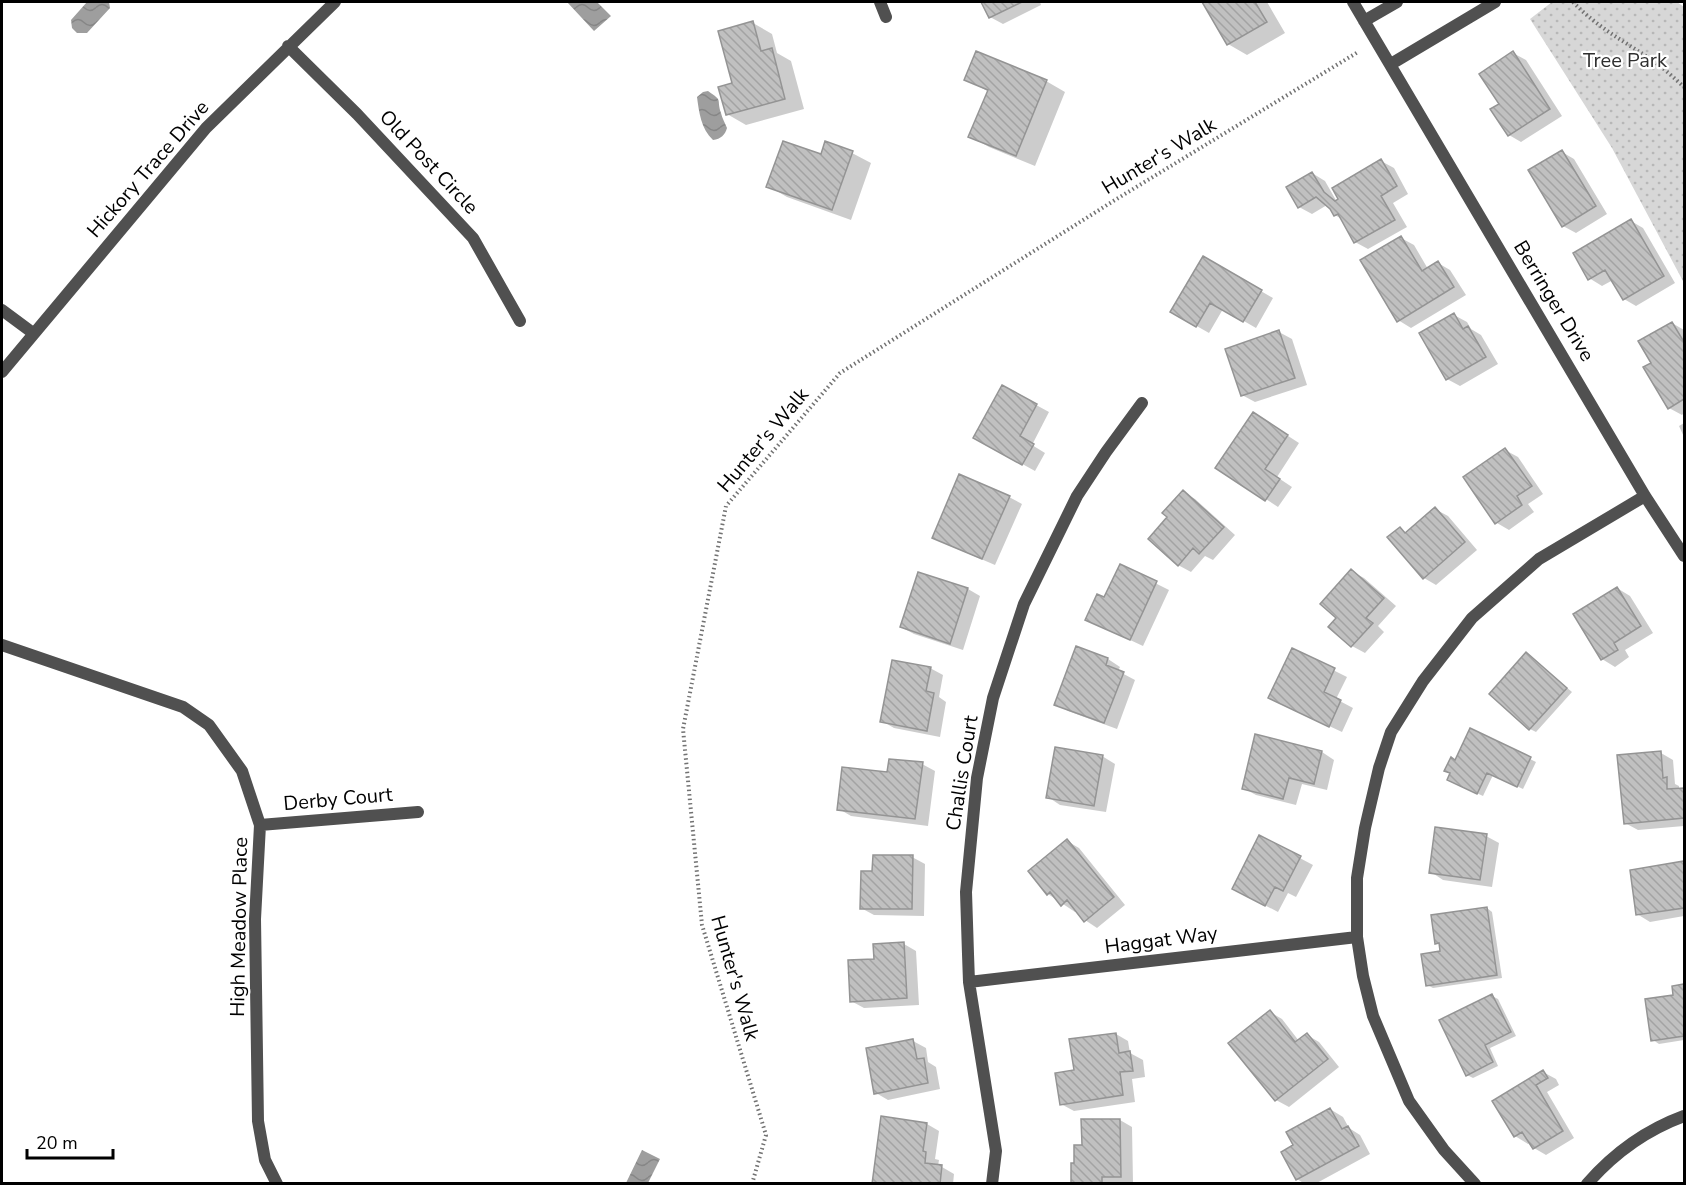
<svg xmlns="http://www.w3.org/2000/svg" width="1686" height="1185" viewBox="0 0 1686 1185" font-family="'Nunito Sans',sans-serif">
  <defs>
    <pattern id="park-dots" width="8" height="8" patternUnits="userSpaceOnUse" patternTransform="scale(1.5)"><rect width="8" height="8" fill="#d7d7d7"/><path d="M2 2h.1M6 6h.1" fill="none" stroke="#b7b7b7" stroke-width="1.8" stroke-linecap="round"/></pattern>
    <pattern id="water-waves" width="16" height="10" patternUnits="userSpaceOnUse" patternTransform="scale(1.5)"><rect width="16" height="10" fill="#9e9e9e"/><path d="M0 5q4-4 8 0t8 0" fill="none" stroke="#868686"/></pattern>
    <pattern id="building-back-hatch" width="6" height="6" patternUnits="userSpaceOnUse" patternTransform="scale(1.5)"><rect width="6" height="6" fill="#c0c0c0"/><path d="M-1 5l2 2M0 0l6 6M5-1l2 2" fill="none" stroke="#a3a3a3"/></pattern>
  </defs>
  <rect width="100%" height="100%" fill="#fff"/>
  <path fill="url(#park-dots)" d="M1552,2H1677L1684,7V283L1612,148L1530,19Z"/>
  <path fill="url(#water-waves)" d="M87,2H109L110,8L87,33H77L72,28L71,20Z
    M567,2H597L611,16L594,31Z
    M708,91C724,102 716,98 721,113C722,118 725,123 727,128C725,135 721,139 713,140C701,129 699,112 697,97L703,92Z
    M642,1150L660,1159L648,1183H626Z"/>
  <path fill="#0003" d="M983,2H1040L1041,5L1003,24L990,17Z
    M1204,2H1267L1285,33L1247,55L1228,44Z
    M753,23L772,34L777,53L791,61L804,109L746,125L727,114L734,84Z
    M1513,53L1526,60L1562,116L1521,142L1509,135L1501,104Z
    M966,79L1046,81L1065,92L1035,166L989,147L970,136L989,92Z
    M1562,152L1574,159L1607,214L1576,233L1563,226Z
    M852,153L871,163L851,220L787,197L768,186Z
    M1381,161L1394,168L1408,194L1393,203L1407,227L1368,249L1355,242L1343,220L1335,215L1327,205L1312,214L1299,207L1312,173L1325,181L1337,202Z
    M1631,221L1643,228L1675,283L1636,306L1624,299L1613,280L1602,286L1589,278Z
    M1401,238L1414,245L1428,269L1438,263L1450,270L1466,295L1411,328L1398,320Z
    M1204,258L1273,298L1256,328L1223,309L1209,333L1172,312Z
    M1454,315L1467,322L1471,329L1481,335L1498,364L1460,386L1447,379Z
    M1672,323L1684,330V413L1682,415L1669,408L1653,363Z
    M1279,332L1292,339L1307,385L1255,402L1242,395Z
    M1003,387L1049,412L1032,445L1045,453L1035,471L975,438Z
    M1265,421L1299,443L1277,477L1292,487L1278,507L1217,467Z
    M1684,423V437L1679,426Z
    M1505,450L1518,457L1543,494L1528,504L1534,512L1509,530L1497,523Z
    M1183,492L1195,499L1235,535L1213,560L1205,556L1191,572L1178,565L1169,517Z
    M1009,497L1022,504L995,565L946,544L934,537Z
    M1435,509L1448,516L1477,550L1436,585L1424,578L1400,529L1407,533Z
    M1121,566L1169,590L1143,646L1100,626Z
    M1351,571L1364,578L1396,606L1378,626L1384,632L1365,653L1352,646L1330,627L1338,618Z
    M919,574L968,589L980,596L963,650L914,634L901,627Z
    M1617,588L1630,596L1653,633L1625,650L1629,657L1615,667L1602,659L1575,615Z
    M1077,648L1108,659L1120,667L1118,671L1135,680L1117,729L1068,711L1056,704Z
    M1293,650L1347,677L1336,699L1353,708L1342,732L1282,704Z
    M1527,654L1572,692L1536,732L1530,729Z
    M930,668L943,675L939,697L946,702L940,737L894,728L882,721Z
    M1471,730L1536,762L1523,789L1493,775L1483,796L1455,783L1456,762Z
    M1256,736L1322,752L1334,760L1327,790L1302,784L1296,805L1256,795L1243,788Z
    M1661,753L1673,760L1675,784L1679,786V790L1684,789V826L1638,830L1625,823Z
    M1102,756L1115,764L1106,812L1060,805L1048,797Z
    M922,764L935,771L928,826L851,816L839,809Z
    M1486,836L1499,843L1492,887L1443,880L1431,872Z
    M1260,837L1313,865L1296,897L1288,893L1278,912L1247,896Z
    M1067,841L1079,848L1125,905L1097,928L1085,920L1076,910L1075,912L1048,894Z
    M912,857L925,864L924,916L874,915L861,908L874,872Z
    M1684,863V916L1650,922L1637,914L1631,871Z
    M1487,908L1492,912L1502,978L1433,988L1427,985L1442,952L1441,945L1437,943Z
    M904,944L916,951L919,1005L864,1008L851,1001Z
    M1684,986V1040L1659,1044L1653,1040L1675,997L1674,987Z
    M1492,996L1498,999L1516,1036L1490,1048L1498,1066L1473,1078L1467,1075Z
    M1270,1012L1282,1019L1299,1041L1307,1035L1319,1042L1339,1067L1289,1107L1276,1100L1230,1043Z
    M1116,1034L1128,1041L1130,1053L1143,1060L1145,1077L1132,1079L1135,1102L1074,1111L1061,1104L1076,1072Z
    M913,1041L926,1048L928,1062L936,1067L940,1089L888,1100L876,1093Z
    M1543,1072L1556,1079L1559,1085L1547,1092L1574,1138L1546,1155L1534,1148L1530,1142L1528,1144L1515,1136L1494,1101Z
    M1330,1109L1343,1117L1349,1128L1360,1135L1370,1154L1315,1184H1305L1297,1179Z
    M882,1118L927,1124L939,1131L935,1159L939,1160L938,1166L942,1167L954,1174L953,1184H873Z
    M1120,1120L1132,1127L1133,1183L1073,1184L1076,1165L1083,1146Z"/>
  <path fill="url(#building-back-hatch)" stroke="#949494" stroke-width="1.5" d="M981,2H1022L989,18Z
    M1202,2H1255L1267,22L1227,45Z
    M753,21L761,51L772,48L785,99L726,115L718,87L732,83L718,31Z
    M976,51L1047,80L1016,156L968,137L988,90L964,80Z
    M1513,51L1550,109L1508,136L1490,109L1499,104L1479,74Z
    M783,141L821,154L825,141L853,151L832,210L766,187Z
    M1562,150L1596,206L1562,227L1528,170Z
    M1381,159L1397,186L1381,196L1395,220L1354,243L1338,214L1334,216L1330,209L1316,197L1298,208L1286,187L1312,172L1324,192L1335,201L1338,199L1332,188Z
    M1631,219L1664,276L1623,300L1605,270L1588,280L1573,253Z
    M1401,236L1422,271L1438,261L1454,287L1397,322L1360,260Z
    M1203,256L1262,290L1243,322L1210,303L1196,327L1170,312Z
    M1454,313L1463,329L1468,326L1486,357L1446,380L1419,333Z
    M1672,322L1684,342V399L1668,409L1643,367L1651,363L1638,341Z
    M1279,330L1295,378L1241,396L1225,349Z
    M1002,385L1037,404L1020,436L1034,444L1022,465L973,438Z
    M1253,412L1288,435L1265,469L1280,479L1265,501L1215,468Z
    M1505,448L1532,486L1517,496L1522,505L1495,524L1463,477Z
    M959,474L1010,496L982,559L932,538Z
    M1183,490L1224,527L1199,554L1193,548L1178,566L1148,539L1167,517L1162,513Z
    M1435,507L1465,542L1423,579L1387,537L1400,527L1405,533Z
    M1120,564L1157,581L1130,640L1085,620L1097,594L1104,597Z
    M1351,569L1384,598L1366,618L1373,623L1351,647L1328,627L1336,618L1320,604Z
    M918,572L968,588L950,644L900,627Z
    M1617,587L1641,626L1614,643L1618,650L1601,660L1573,614Z
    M1076,646L1108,658L1106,665L1124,672L1104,723L1054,705Z
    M1292,648L1335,668L1324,692L1341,700L1329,727L1268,698Z
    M1526,652L1567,688L1529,730L1489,694Z
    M892,660L931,667L926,691L934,693L927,731L880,722Z
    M1470,728L1531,757L1517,787L1487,773L1477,794L1447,780L1450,773L1444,771L1451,757L1455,760Z
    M1255,734L1322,751L1314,784L1289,778L1283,799L1242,789Z
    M1055,747L1103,755L1094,806L1046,798Z
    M1661,751L1663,778L1667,777V789L1684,788V818L1624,824L1617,755Z
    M889,759L923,762L915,819L837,810L842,767L887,772Z
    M1435,827L1487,834L1480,880L1429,873Z
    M1259,835L1301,856L1283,891L1275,887L1265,906L1232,889Z
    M1067,839L1114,897L1084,922L1067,900L1061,906L1050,892L1047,895L1028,871Z
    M873,855H913L912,909H860L861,871H872Z
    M1684,861V908L1636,915L1630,870Z
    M1487,907L1497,975L1426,986L1421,954L1440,951L1439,943L1435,944L1431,915Z
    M904,942L907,998L850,1002L848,960L874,959L873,944Z
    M1684,984V1036L1651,1041L1645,999L1673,995L1672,986Z
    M1492,994L1511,1032L1485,1045L1493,1062L1466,1076L1439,1020Z
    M1270,1010L1295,1042L1307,1033L1328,1059L1275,1101L1228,1043Z
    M1116,1033L1119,1053L1130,1051L1133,1071L1120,1072L1123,1095L1060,1105L1055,1073L1074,1070L1069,1039Z
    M913,1039L917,1059L924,1058L928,1083L874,1094L866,1048Z
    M1543,1070L1548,1078L1536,1085L1563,1131L1533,1149L1522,1132L1514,1137L1492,1101Z
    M1330,1108L1342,1129L1348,1126L1359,1146L1296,1180L1281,1152L1293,1145L1286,1132Z
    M881,1116L927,1123L923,1151L926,1152L925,1163L942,1165L940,1184H872Z
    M1081,1119H1120L1121,1177H1102V1184H1071V1163H1074V1145H1082Z"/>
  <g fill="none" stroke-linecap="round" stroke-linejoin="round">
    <path stroke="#727272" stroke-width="4" stroke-dasharray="1.5 3" stroke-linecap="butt" d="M1573,2C1599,29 1626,42 1656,63C1666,70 1675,79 1684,87
      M752,1184L766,1135L702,925L683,729L726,506L840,373L1115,200L1358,52"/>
    <path stroke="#505050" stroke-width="12" d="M880,2L886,17
      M1353,2L1645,496L1684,556
      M1364,21L1397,2
      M288,46L357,114L473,238L520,321
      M1391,64L1495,2
      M2,310L33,333
      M2,372L206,128L335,2
      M2,645L183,707L209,725L242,771L260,825L255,919L258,1121L265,1160L277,1184
      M260,825L418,812
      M969,982L1357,937
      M992,1184L996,1151L969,982L968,954L966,892L977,778L993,698L1024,604L1077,496L1106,452L1142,403
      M1475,1184L1444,1150L1409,1101L1373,1016L1363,976L1357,937V878L1365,828L1379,768L1391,732L1423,681L1472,618L1539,559L1645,496
      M1587,1184C1614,1153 1646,1130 1684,1116"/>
  </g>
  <g text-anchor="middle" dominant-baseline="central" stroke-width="4.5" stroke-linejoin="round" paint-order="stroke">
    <g font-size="20" fill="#2e2e2e" stroke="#fff">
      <text x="1625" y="60">Tree Park</text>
    </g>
    <g font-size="20" fill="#000" stroke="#fff">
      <text transform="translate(1159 156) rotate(-31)">Hunter's Walk</text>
      <text transform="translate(429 162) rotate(47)">Old Post Circle</text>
      <text transform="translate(148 169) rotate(-49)">Hickory Trace Drive</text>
      <text transform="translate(1554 301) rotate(59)">Berringer Drive</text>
      <text transform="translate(763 440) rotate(-50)">Hunter's Walk</text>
      <text transform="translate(962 773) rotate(-81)">Challis Court</text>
      <text transform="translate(338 799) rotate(-5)">Derby Court</text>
      <text transform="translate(239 927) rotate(-89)">High Meadow Place</text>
      <text transform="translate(1161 940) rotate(-7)">Haggat Way</text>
      <text transform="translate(735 978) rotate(74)">Hunter's Walk</text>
    </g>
  </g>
  <rect width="1686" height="1185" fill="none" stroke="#000000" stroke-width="6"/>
  <path d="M27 1149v9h86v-9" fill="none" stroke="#000000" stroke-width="3"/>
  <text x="36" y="1149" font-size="18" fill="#000000" stroke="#ffffff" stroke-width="4.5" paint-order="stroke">20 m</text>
</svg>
